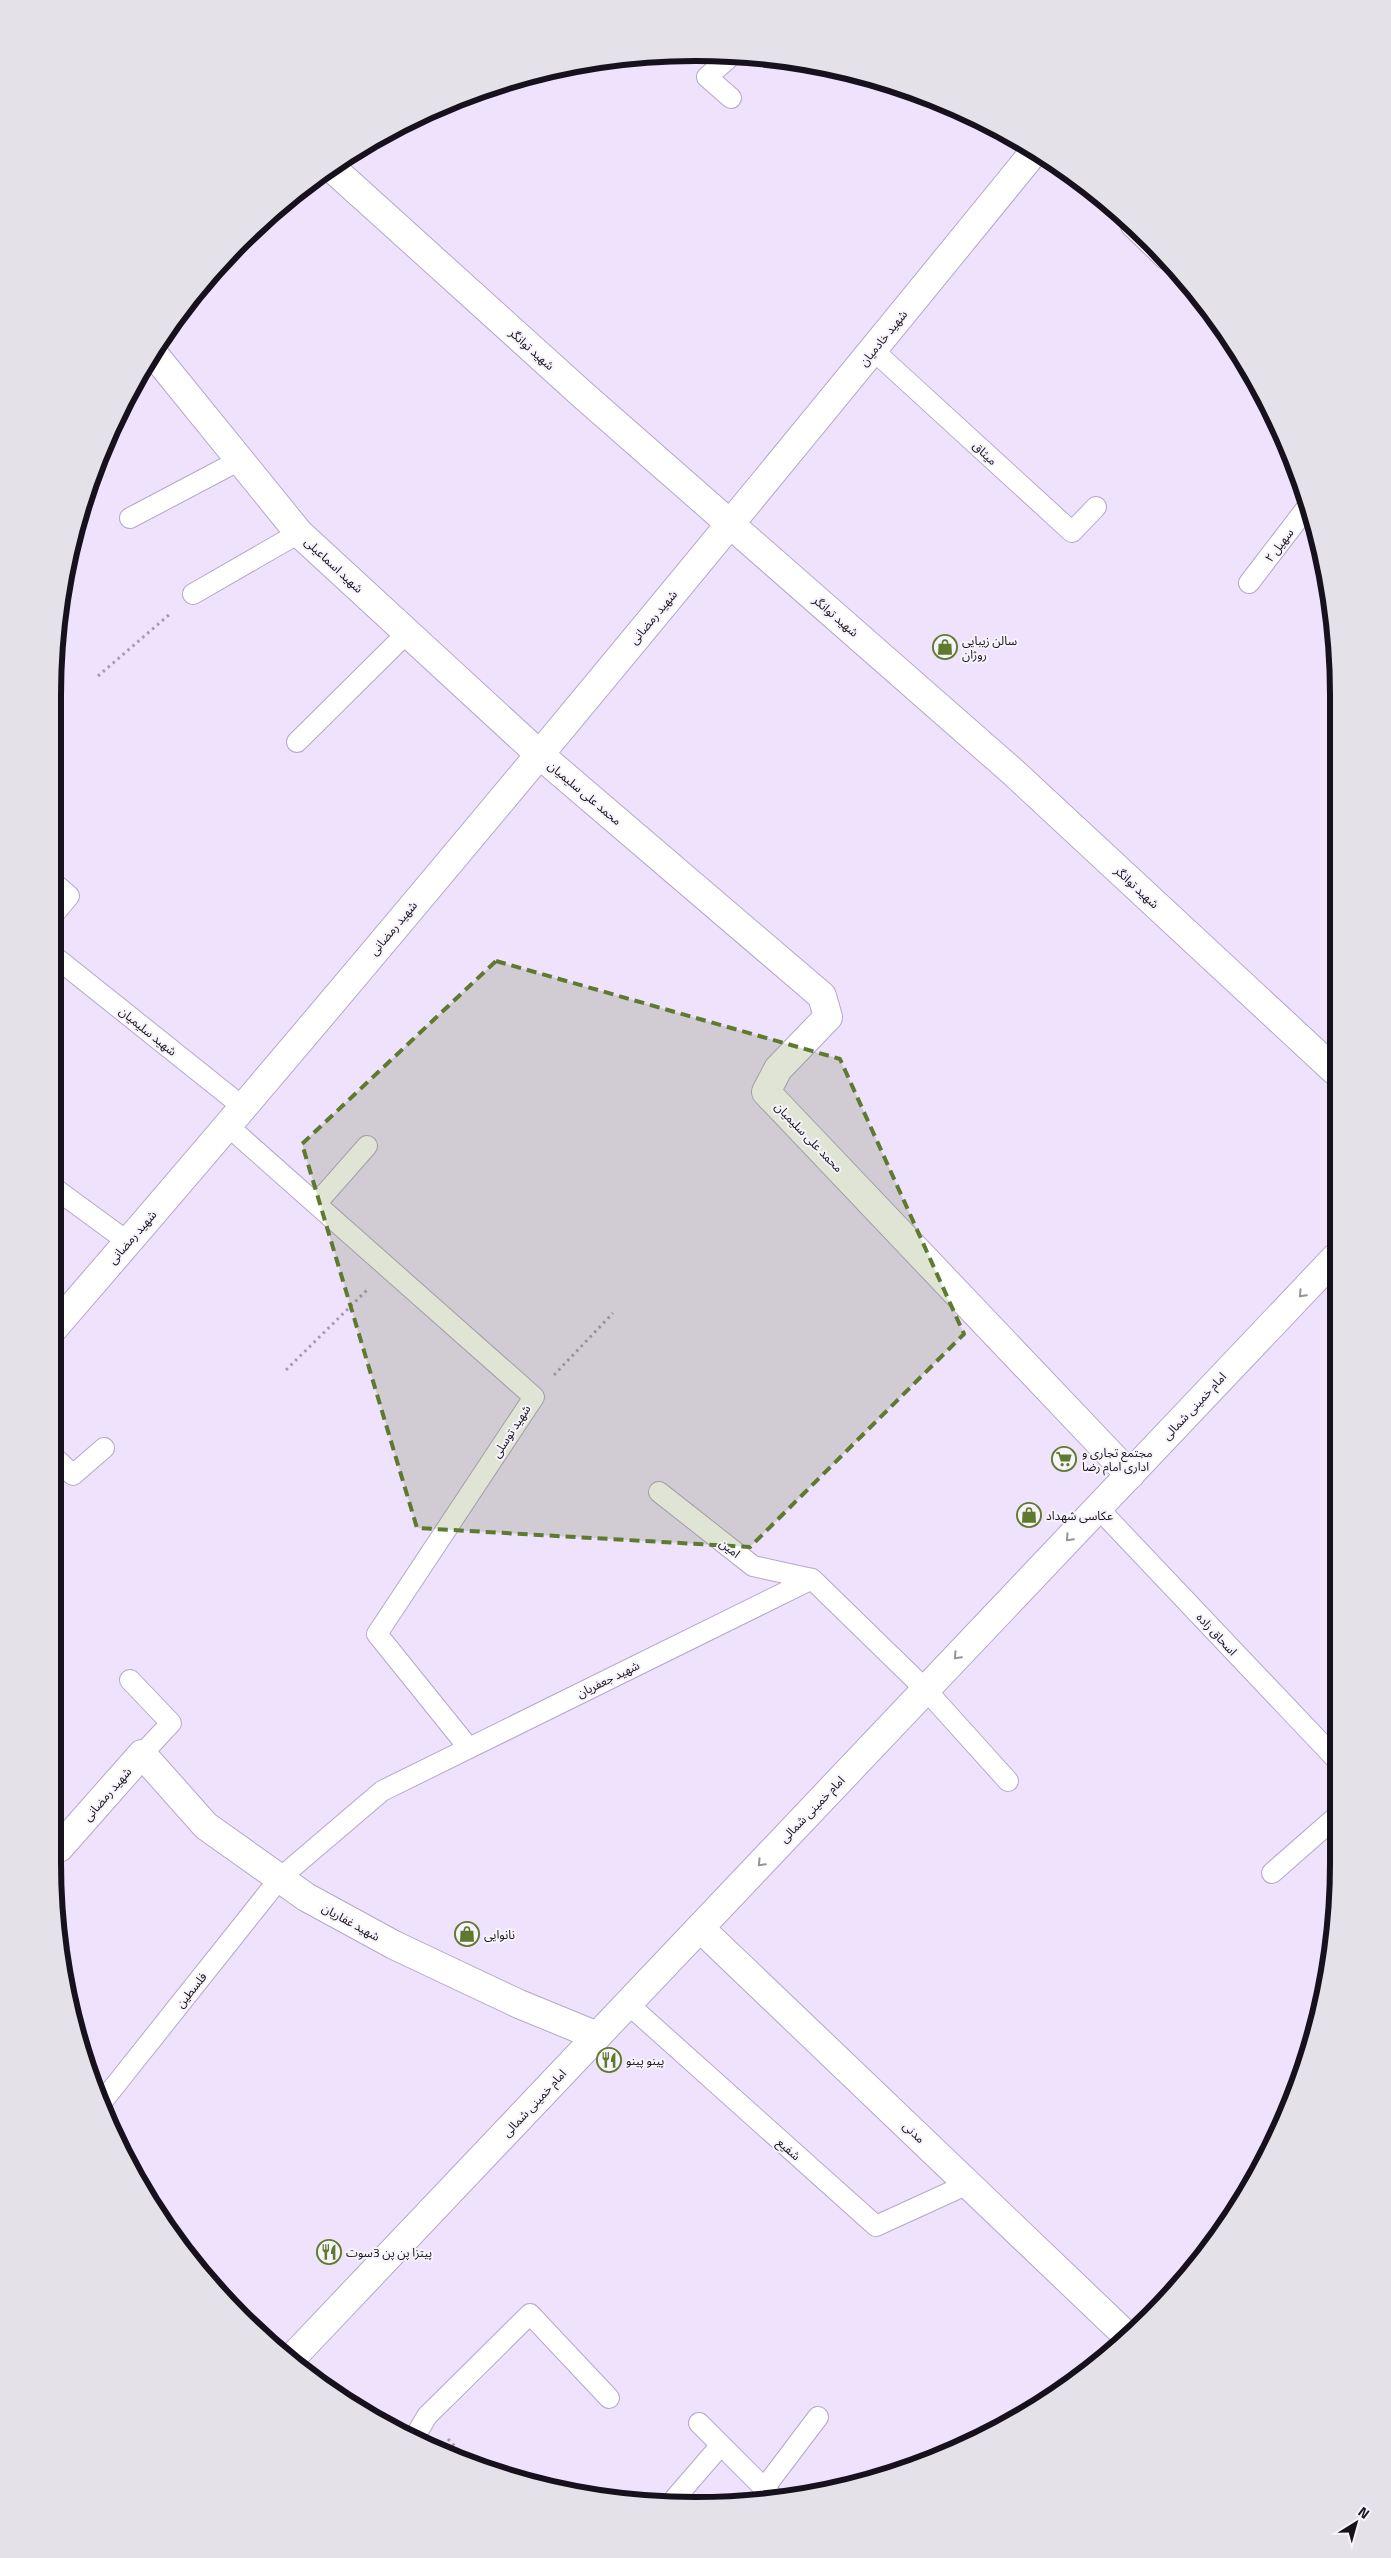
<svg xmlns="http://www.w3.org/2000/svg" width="1391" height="2558" viewBox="0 0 1391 2558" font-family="'Titillium Web','Noto Sans Arabic',sans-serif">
  <rect width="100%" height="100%" fill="#eee2fd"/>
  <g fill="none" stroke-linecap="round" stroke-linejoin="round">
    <defs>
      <path id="service" d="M731,98L707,77L731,56
        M1131,226L1165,259
        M873,350L1072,532L1096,507
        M130,518L240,460
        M1249,583L1308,506
        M193,594L299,533
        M297,742L407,633
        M54,914L69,896L54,883
        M54,956L243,1107
        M228,1126L534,1397L377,1634L468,1747
        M53,1187L128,1242
        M316,1204L367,1146
        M53,1456L73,1475L104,1448
        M659,1492L753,1566L812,1579
        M1098,1508L1337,1760
        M130,1680L171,1723L142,1754
        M1272,1873L1337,1816
        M628,2004L876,2226L968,2184
        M102,2102L280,1878L382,1791L812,1579L926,1690L1008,1781
        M699,2423L774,2498
        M414,2438L427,2416L530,2314L609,2398
        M765,2487L818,2417
        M670,2504L721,2445"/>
      <path id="minor" d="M332,168L583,395L1013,772L1334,1070
        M153,353L299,533L539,754L822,996L828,1017L778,1069L766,1092L1130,1475
        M53,1329C387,943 712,548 1034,152
        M53,1840L59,1848L142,1754L206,1826L306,1897L394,1945L519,2004L597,2036
        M700,1928L1128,2337"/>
      <path id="secondary" d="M290,2360L1335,1258"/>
    </defs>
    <use href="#service" stroke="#b6a7c8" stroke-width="22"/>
    <use href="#minor" stroke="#b6a7c8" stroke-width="30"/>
    <use href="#secondary" stroke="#b6a7c8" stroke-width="30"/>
    <path stroke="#a69cb2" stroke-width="3" stroke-dasharray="2.5 4" stroke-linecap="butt" d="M98,676L170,614
      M286,1370L367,1290
      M554,1375L613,1313
      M448,2439L472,2464"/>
    <use href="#service" stroke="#fff" stroke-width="20"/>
    <use href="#minor" stroke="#fff" stroke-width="28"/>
    <use href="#secondary" stroke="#fff" stroke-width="28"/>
  </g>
  <defs><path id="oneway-chevron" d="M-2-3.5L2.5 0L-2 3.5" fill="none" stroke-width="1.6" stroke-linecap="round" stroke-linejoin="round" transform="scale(1.25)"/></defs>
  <g stroke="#979499">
    <use href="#oneway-chevron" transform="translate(1302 1294) rotate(133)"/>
    <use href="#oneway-chevron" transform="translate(1069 1538) rotate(133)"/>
    <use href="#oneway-chevron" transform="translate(957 1656) rotate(133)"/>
    <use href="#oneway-chevron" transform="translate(761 1863) rotate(134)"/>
  </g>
  <path fill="#5f7a2e" fill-opacity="0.2" stroke="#5f7a2e" stroke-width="4" stroke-dasharray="10 6" stroke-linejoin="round" d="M496,961L840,1059L964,1334L750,1547L417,1528L302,1144Z"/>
  <defs>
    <symbol id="shop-ring" viewBox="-11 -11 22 22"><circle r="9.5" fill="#f7f3fa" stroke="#5f7a2e" stroke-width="1.5"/><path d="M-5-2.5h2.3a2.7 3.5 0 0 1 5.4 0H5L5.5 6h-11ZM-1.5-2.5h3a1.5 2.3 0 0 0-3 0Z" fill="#5f7a2e"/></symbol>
    <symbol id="supermarket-ring" viewBox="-11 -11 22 22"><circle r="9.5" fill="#f7f3fa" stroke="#5f7a2e" stroke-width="1.5"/><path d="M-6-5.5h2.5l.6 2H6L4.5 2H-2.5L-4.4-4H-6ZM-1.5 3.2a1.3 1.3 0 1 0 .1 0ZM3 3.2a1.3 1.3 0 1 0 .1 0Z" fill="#5f7a2e"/></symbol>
    <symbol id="restaurant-ring" viewBox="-11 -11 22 22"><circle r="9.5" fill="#f7f3fa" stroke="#5f7a2e" stroke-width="1.5"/><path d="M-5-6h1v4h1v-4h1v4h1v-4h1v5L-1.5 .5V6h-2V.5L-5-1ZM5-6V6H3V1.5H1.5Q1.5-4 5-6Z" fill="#5f7a2e"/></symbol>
  </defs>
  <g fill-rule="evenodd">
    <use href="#shop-ring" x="931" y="633" width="28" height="28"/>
    <use href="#supermarket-ring" x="1050" y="1445" width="28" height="28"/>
    <use href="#shop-ring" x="1015" y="1501" width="28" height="28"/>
    <use href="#shop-ring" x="453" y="1920" width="28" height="28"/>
    <use href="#restaurant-ring" x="595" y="2046" width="28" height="28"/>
    <use href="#restaurant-ring" x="315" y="2238" width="28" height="28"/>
  </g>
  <g text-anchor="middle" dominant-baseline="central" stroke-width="4" stroke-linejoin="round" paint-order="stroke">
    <g font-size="12" fill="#17111d" stroke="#f7f3fa">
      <text transform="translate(883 338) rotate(-51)">شهید خادمیان</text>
      <text transform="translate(532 349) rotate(42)">شهید توانگر</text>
      <text transform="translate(985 453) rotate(43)">میثاق</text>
      <text transform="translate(1279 545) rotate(-53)">سهیل ۲</text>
      <text transform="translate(334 565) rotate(43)">شهید اسماعیلی</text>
      <text transform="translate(836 616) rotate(41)">شهید توانگر</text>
      <text transform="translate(653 617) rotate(-50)">شهید رمضانی</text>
      <text transform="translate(585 793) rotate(40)">محمد علی سلیمیان</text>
      <text transform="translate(1137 887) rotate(43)">شهید توانگر</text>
      <text transform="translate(393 928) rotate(-50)">شهید رمضانی</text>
      <text transform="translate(148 1031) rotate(39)">شهید سلیمیان</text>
      <text transform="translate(809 1137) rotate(46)">محمد علی سلیمیان</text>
      <text transform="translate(132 1237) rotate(-49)">شهید رمضانی</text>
      <text transform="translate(1194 1406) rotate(-47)">امام خمینی شمالی</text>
      <text transform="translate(511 1431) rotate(-57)">شهید توسلی</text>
      <text transform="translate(730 1548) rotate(38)">امین</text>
      <text transform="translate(1217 1634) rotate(47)">اسحاق زاده</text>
      <text transform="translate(608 1679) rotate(-26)">شهید جعفریان</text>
      <text transform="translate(107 1794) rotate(-49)">شهید رمضانی</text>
      <text transform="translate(812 1809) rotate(-46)">امام خمینی شمالی</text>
      <text transform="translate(351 1922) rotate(29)">شهید غفاریان</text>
      <text transform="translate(191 1990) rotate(-51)">فلسطین</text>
      <text transform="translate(534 2103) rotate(-47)">امام خمینی شمالی</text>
      <text transform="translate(914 2132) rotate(44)">مدنی</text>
      <text transform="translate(789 2149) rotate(42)">شفیع</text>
    </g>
    <g font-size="12" fill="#17111d" stroke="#f7f3fa" text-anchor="start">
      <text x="962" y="640">سالن زیبایی<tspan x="962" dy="14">روژان</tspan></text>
      <text x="1082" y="1452">مجتمع تجاری و<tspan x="1082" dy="14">اداری امام رضا</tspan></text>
      <text x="1046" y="1515">عکاسی شهداد</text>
      <text x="484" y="1934">نانوایی</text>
      <text x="626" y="2060">پینو پینو</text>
      <text x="346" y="2252">پیتزا پن پن 3سوت</text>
    </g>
  </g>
  <path d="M0 0H1391V2558H0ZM695 61H696A634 634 0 0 1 1330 695V1863A634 634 0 0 1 696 2497H695A634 634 0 0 1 61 1863V695A634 634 0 0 1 695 61Z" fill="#e5e1e8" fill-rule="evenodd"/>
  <path fill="none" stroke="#17111d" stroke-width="6" d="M695 61H696A634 634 0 0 1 1330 695V1863A634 634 0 0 1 696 2497H695A634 634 0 0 1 61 1863V695A634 634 0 0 1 695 61Z"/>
  <g transform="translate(1356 2523) rotate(37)" stroke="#f7f3fa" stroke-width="4" paint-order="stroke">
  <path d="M0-4L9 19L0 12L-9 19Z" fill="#17111d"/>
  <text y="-8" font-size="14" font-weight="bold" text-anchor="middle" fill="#17111d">N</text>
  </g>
</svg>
